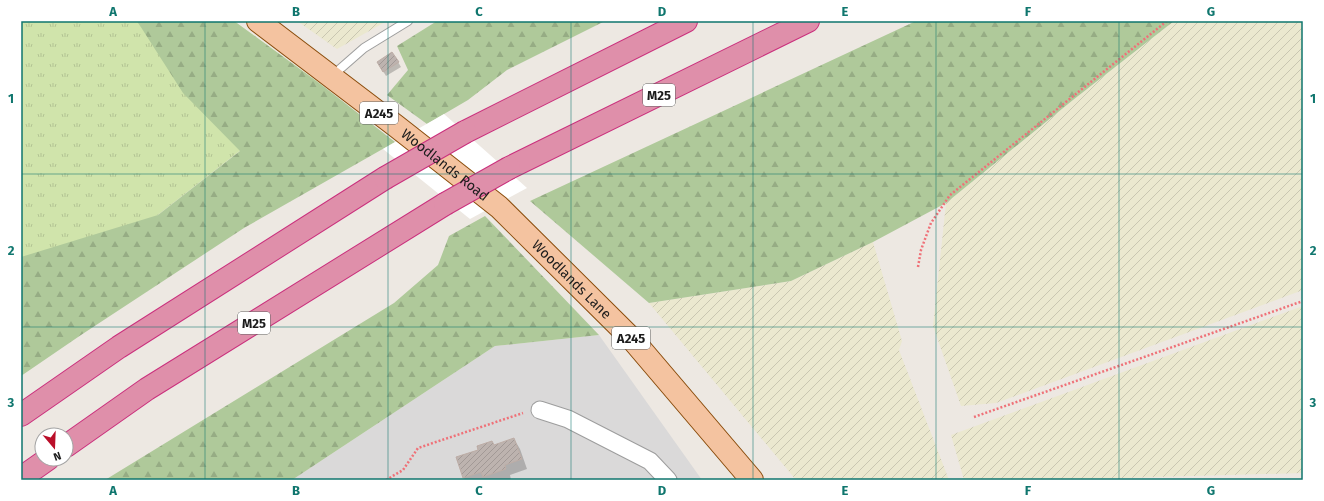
<svg xmlns="http://www.w3.org/2000/svg" width="1324" height="501" viewBox="0 0 1324 501" font-family="'Fira Sans',sans-serif">
  <defs>
    <pattern id="farmland-furrows" width="10" height="10" patternUnits="userSpaceOnUse"><rect width="10" height="10" fill="#ebe8cf"/><path d="M-1 1l2-2M0 10L10 0M9 11l2-2" fill="none" stroke="#c9c6b1"/></pattern>
    <pattern id="grass-tufts" width="24" height="20" patternUnits="userSpaceOnUse"><rect width="24" height="20" fill="#d0e4ab"/><path d="M3 7l-1-3M5 7V3M7 7l1-3M15 17l-1-3M17 17v-4M19 17l1-3" fill="none" stroke="#b2c393"/></pattern>
    <pattern id="forest-firs" width="22" height="20" patternUnits="userSpaceOnUse"><rect width="22" height="20" fill="#afc99a"/><path d="M5 1l3.5 6h-7zM16 11l3.5 6h-7z" fill="#96ac84"/></pattern>
    <pattern id="building-hatch" width="6" height="6" patternUnits="userSpaceOnUse"><rect width="6" height="6" fill="#bdb3af"/><path d="M-1 1l2-2M0 6l6-6M5 7l2-2" fill="none" stroke="#a29996"/></pattern>
  </defs>
  <rect width="100%" height="100%" fill="#ede8e2"/>
  <path fill="#dad9d9" d="M599,335L702,480H292L495,346Z"/>
  <path fill="url(#farmland-furrows)" d="M297,21H387L337,49Z
    M1174,21H1303V290L996,403L961,406L933,326L946,203L1073,100Z
    M873,242L902,341L899,350L949,480H796L649,303L791,281Z
    M1303,306V473L1053,480H964L951,435Z"/>
  <path fill="url(#grass-tufts)" d="M21,21H234L323,86L21,322Z"/>
  <path fill="url(#forest-firs)" d="M137,21H234L323,86L395,142L244,228L81,335L21,376V257L158,215L240,151L183,93Z
    M437,21H605L507,70L468,100L427,124L387,95L408,70L397,46Z
    M916,21H1174L1073,100L946,203L873,242L791,281L649,303L530,201Z
    M485,216L599,335L495,346L292,480H105L394,303L438,265L449,236Z"/>
  <path fill="#fff" d="M444,114L527,188L470,219L383,149Z"/>
  <path fill="#0003" d="M398,62L401,67L386,76L378,63Z
    M514,439L520,449L527,469L510,475L511,480H465L464,478L494,446Z"/>
  <path fill="url(#building-hatch)" stroke="#bdada6" d="M392,52L399,62L383,72L377,62Z
    M514,438L522,459L505,465L506,469L483,477L481,472L463,478L456,457L478,450L477,446L492,441L494,445Z"/>
  <g fill="none" stroke-linecap="round" stroke-linejoin="round">
    <defs>
      <path id="lane" d="M332,76L364,48L408,21"/>
      <path id="street" d="M540,410L568,419L650,461L668,480"/>
      <g id="primary">
        <path id="s1" d="M258,21L396,126L499,207L632,339L752,480"/>
      </g>
      <path id="highway" d="M465,132L686,21
        M509,168L808,21
        M21,415L119,347L385,178
        M66,446L147,389L445,204
        M21,478L48,459"/>
    </defs>
    <use href="#lane" stroke="#9d9d9d" stroke-width="10"/>
    <use href="#street" stroke="#9d9d9d" stroke-width="19"/>
    <use href="#primary" stroke="#8a4c0b" stroke-width="24"/>
    <use href="#highway" stroke="#ca307d" stroke-width="24"/>
    <path stroke="#ef7178" stroke-width="2.5" stroke-dasharray="2 2" stroke-linecap="butt" d="M918,267L921,250L931,223L950,195L1167,21
      M974,417L1303,301
      M386,480L403,470L418,448L523,413"/>
    <use href="#lane" stroke="#fff" stroke-width="8"/>
    <use href="#street" stroke="#fff" stroke-width="17"/>
    <use href="#primary" stroke="#f4c3a0" stroke-width="22"/>
    <use href="#highway" stroke="#df8faa" stroke-width="22"/>
    <defs>
      <path id="highway-bridge" d="M385,178L465,132
        M445,204L509,168"/>
    </defs>
    <use href="#highway-bridge" stroke="#ca307d" stroke-width="24" stroke-linecap="butt"/>
    <use href="#highway-bridge" stroke="#df8faa" stroke-width="22"/>
  </g>
  <path fill="none" stroke="#0f766e" stroke-width="1" stroke-opacity="0.55" d="M205,21V480M388,21V480M571,21V480M753,21V480M936,21V480M1119,21V480M21,174H1303M21,327H1303"/>
  <g text-anchor="middle" dominant-baseline="central" stroke-width="3.5" stroke-linejoin="round" paint-order="stroke">
    <g fill="#fff" stroke="#606060" stroke-width="1">
      <rect x="643" y="84" width="32" height="22" rx="3"/>
      <rect x="360" y="102" width="38" height="22" rx="3"/>
      <rect x="238" y="312" width="32" height="22" rx="3"/>
      <rect x="612" y="327" width="38" height="22" rx="3"/>
    </g>
    <g font-size="13" font-weight="bold" fill="#1c1c1c">
      <text x="659" y="95">M25</text>
      <text x="379" y="113">A245</text>
      <text x="254" y="323">M25</text>
      <text x="631" y="338">A245</text>
    </g>
    <g font-size="14" fill="#1c1c1c" stroke="#fff">
      <text stroke="none"><textPath href="#s1" startOffset="236">Woodlands Road</textPath></text>
      <text stroke="none"><textPath href="#s1" startOffset="407">Woodlands Lane</textPath></text>
    </g>
  </g>
  <rect width="1324" height="501" fill="none" stroke="#ffffff" stroke-width="44"/>
  <g transform="translate(54 447) rotate(161)"><circle r="19" fill="#ffffff" stroke="#a4a4a4"/>
  <path d="M0-3L7 15L0 10L-7 15Z" fill="#ba0e29"/>
  <text y="-6" font-size="11" font-weight="bold" text-anchor="middle" fill="#1c1c1c">N</text>
  </g>
  <rect x="22" y="22" width="1280" height="457" fill="none" stroke="#0f766e" stroke-width="1.5"/>
  <g font-size="13" text-anchor="middle" font-weight="bold" fill="#0f766e">
    <text x="113" y="16">A</text>
    <text x="296" y="16">B</text>
    <text x="479" y="16">C</text>
    <text x="662" y="16">D</text>
    <text x="845" y="16">E</text>
    <text x="1028" y="16">F</text>
    <text x="1211" y="16">G</text>
    <text x="11" y="103">1</text>
    <text x="1313" y="103">1</text>
    <text x="11" y="255">2</text>
    <text x="1313" y="255">2</text>
    <text x="11" y="407">3</text>
    <text x="1313" y="407">3</text>
    <text x="113" y="495">A</text>
    <text x="296" y="495">B</text>
    <text x="479" y="495">C</text>
    <text x="662" y="495">D</text>
    <text x="845" y="495">E</text>
    <text x="1028" y="495">F</text>
    <text x="1211" y="495">G</text>
  </g>
</svg>
